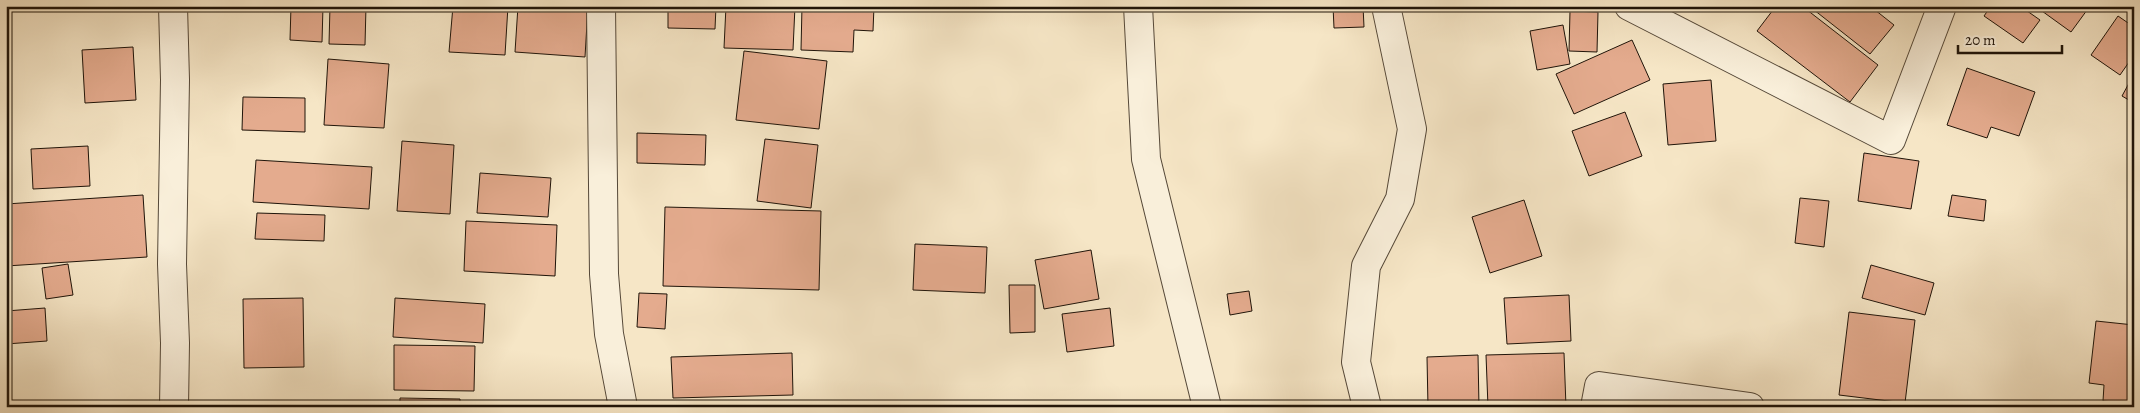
<svg xmlns="http://www.w3.org/2000/svg" width="2140" height="413" viewBox="0 0 2140 413" font-family="Alegreya,serif">
  <rect width="100%" height="100%" fill="#f6e6c6"/>
  <filter id="stains"><feTurbulence type="fractalNoise" baseFrequency=".004" numOctaves="4"/><feColorMatrix values="0 0 0 0 .2 0 0 0 0 .09 0 0 0 0 .02 0 0 0 .5 -.17"/></filter>
  <radialGradient id="worn" r=".72"><stop offset=".6" stop-color="#630" stop-opacity="0"/><stop offset="1" stop-color="#630" stop-opacity=".3"/></radialGradient>
  <path fill="#e4ab8e" stroke="#1f1409" d="M291,6H323L322,42L290,40Z
    M330,6H366L365,45L329,44Z
    M453,6H508L505,55L449,52Z
    M518,6H588L585,57L515,52Z
    M668,6H716L715,29L668,28Z
    M726,6H795L793,50L724,48Z
    M802,6H874L873,31L854,30L853,52L801,50Z
    M1333,6H1363L1364,27L1334,28Z
    M1776,6H1802L1878,65L1850,102L1757,31Z
    M1809,6H1870L1894,25L1870,54Z
    M1991,6H2020L2040,20L2023,43L1984,16Z
    M2035,6H2090L2071,32Z
    M1570,11L1598,12L1597,52L1569,51Z
    M2118,16L2134,27V55L2120,75L2091,55Z
    M1563,25L1570,64L1537,70L1530,31Z
    M1632,40L1650,80L1574,114L1556,74Z
    M133,47L136,100L85,103L82,50Z
    M744,51L827,61L819,129L736,120Z
    M328,59L389,64L384,128L324,125Z
    M1967,68L2035,92L2019,136L1991,127L1987,138L1947,125Z
    M2134,74V103L2122,96Z
    M1711,80L1716,141L1668,145L1663,84Z
    M243,97L305,98V132L242,130Z
    M1625,112L1642,156L1589,176L1572,131Z
    M637,133L706,135L705,165L637,163Z
    M765,139L818,145L811,208L757,201Z
    M402,141L454,145L450,214L397,211Z
    M88,146L90,186L33,189L31,149Z
    M1864,153L1919,161L1911,209L1858,201Z
    M256,160L372,167L369,209L253,202Z
    M480,173L551,178L548,217L477,213Z
    M143,195L147,257L6,266V204Z
    M1952,195L1986,200L1984,221L1948,216Z
    M1800,198L1829,201L1824,247L1795,243Z
    M1524,200L1542,256L1490,273L1472,217Z
    M665,207L821,211L819,290L663,286Z
    M257,213L325,215L324,241L255,239Z
    M466,221L557,225L555,276L464,271Z
    M915,244L987,247L985,293L913,290Z
    M1091,250L1099,299L1044,309L1035,260Z
    M68,264L73,295L46,299L42,268Z
    M1871,265L1934,283L1925,315L1862,298Z
    M1009,285H1035V332L1010,333Z
    M1249,291L1252,311L1230,315L1227,294Z
    M639,293L667,294L665,329L637,327Z
    M1569,295L1571,341L1507,344L1504,298Z
    M303,298L304,367L244,368L243,299Z
    M395,298L485,304L483,343L393,337Z
    M45,308L47,341L6,344V311Z
    M1110,308L1114,346L1067,352L1062,314Z
    M1849,312L1915,320L1905,403L1839,395Z
    M2096,321L2134,325V404L2103,401L2104,385L2089,383Z
    M394,345L475,346L474,391L394,390Z
    M792,353L793,395L673,398L671,357Z
    M1564,353L1566,407H1488L1486,355Z
    M1478,355L1479,407H1428L1427,357Z
    M400,398L460,399V407H400Z"/>
  <g fill="none" stroke-linecap="round" stroke-linejoin="round">
    <defs>
      <path id="minor" d="M173,6L175,80L172,264L175,343L174,407
        M601,6L604,274L609,334L623,407
        M1138,6L1146,159L1207,407
        M1629,6L1891,140L1942,6
        M1367,407L1356,362L1366,266L1400,199L1412,129L1386,6
        M1595,407L1599,386L1750,407"/>
    </defs>
    <use href="#minor" stroke="#554838" stroke-width="30"/>
    <use href="#minor" stroke="#f9efda" stroke-width="28"/>
  </g>
  <rect width="2140" height="413" fill="none" stroke="#f6e6c6" stroke-width="25"/>
  <rect x="8" y="8" width="2125" height="398" fill="none" stroke="#1f1409" stroke-width="2.5"/>
  <rect x="12" y="12" width="2115" height="388" fill="none" stroke="#1f1409"/>
  <path d="M1958 45v8h104v-8" fill="none" stroke="#1f1409" stroke-width="2.5"/>
  <text x="1965" y="45" font-size="15" fill="#1f1409" stroke="#f9efda" stroke-width="4" paint-order="stroke">20 m</text>
  <rect width="100%" height="100%" filter="url(#stains)"/>
  <rect width="100%" height="100%" fill="url(#worn)"/>
</svg>
